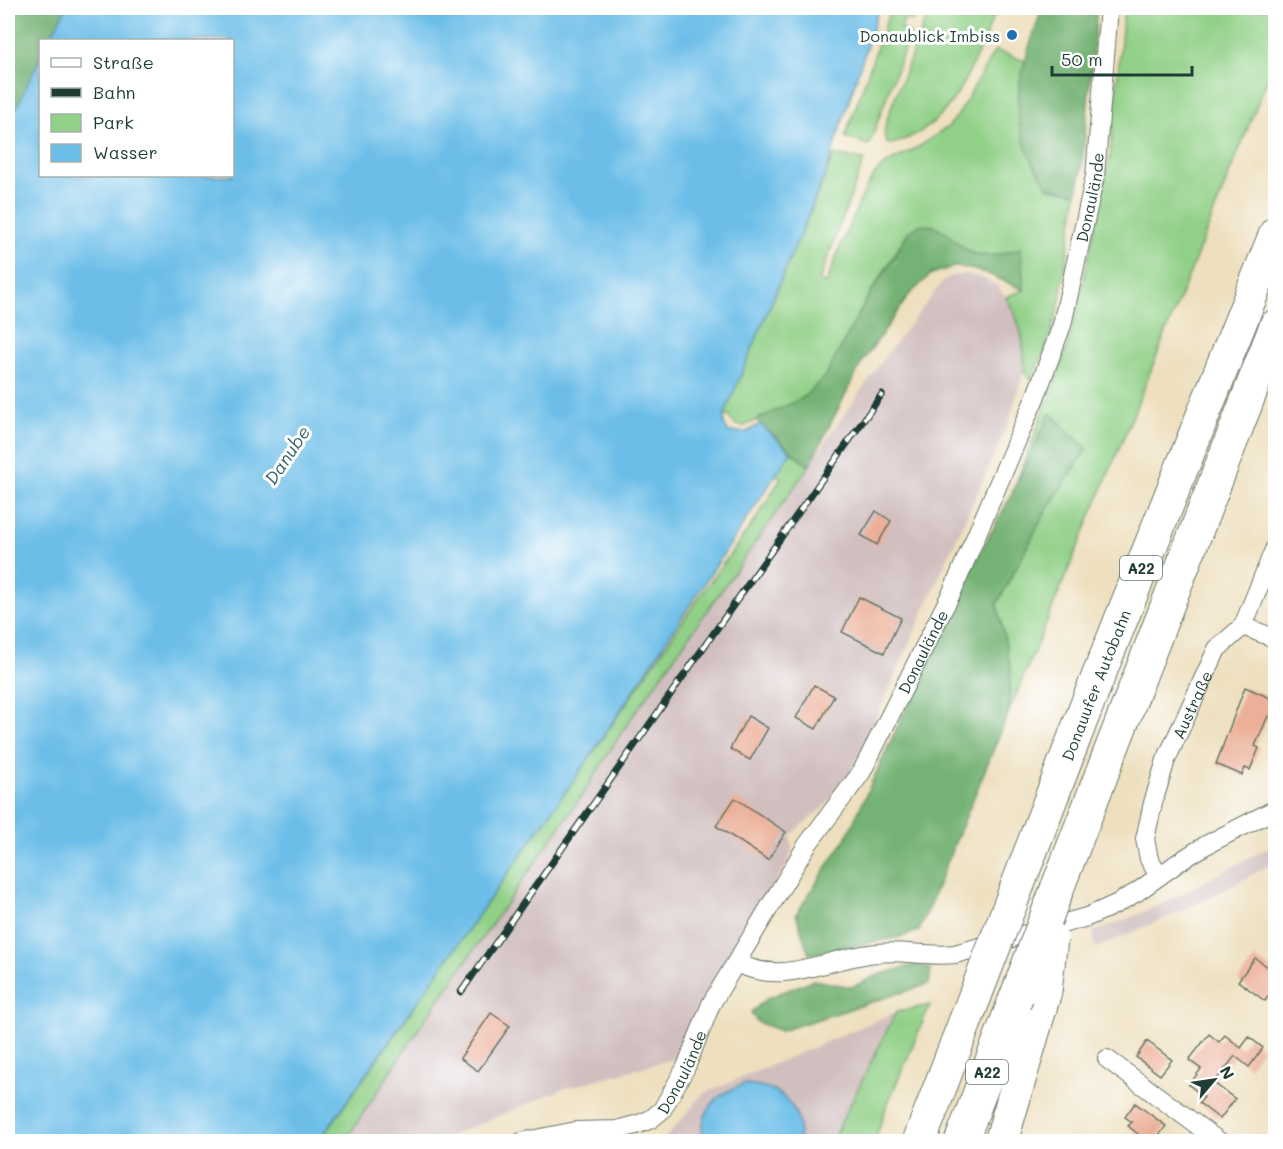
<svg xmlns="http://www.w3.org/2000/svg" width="1283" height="1149" viewBox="0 0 1283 1149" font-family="Mali,sans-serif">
  <rect width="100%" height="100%" fill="#fff"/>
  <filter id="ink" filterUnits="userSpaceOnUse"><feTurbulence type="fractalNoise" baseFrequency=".0167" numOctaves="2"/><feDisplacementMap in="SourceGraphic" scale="12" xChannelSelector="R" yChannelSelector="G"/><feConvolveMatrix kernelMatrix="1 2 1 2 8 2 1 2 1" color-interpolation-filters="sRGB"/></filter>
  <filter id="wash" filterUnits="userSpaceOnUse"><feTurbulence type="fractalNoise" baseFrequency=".008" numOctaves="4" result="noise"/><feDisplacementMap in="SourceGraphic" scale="24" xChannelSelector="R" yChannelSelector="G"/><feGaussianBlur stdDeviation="1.35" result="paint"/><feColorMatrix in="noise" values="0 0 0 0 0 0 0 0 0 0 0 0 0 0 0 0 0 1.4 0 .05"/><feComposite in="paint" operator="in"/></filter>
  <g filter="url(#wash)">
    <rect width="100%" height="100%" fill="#eee0bf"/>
    <path fill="#d1bfbf" d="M966,273L985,279L996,285L1006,297L1021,327L1025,352L1024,372L1008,424L849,778L827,804L791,835L792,850L789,861L696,1012L673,1059L563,1089L438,1141L345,1142L424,1021L583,794L621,733L884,358L941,284L949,277Z
      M1275,844V862L1214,896L1173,915L1095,948L1093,932L1123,921L1166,902Z
      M896,1012L832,1141L662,1142L703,1094Z"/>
    <path fill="#91d087" stroke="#58865e" stroke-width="1.5" d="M891,8H920L914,21L904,19L901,29L910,33L869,145L845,137Z
      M930,8H998C975,54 961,114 910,137C903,140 896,144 888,144C881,135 886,124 889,113Z
      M1124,8H1275V60L1133,415L1008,714L1011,669L997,604L1047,509L1087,449L1050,414L1011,496L1065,355L1078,305L1110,157Z
      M995,50L1025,61L1018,96L1020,125L1033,164L1043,177L1047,187L1077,193L1058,311L1045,351L1031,380L1024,372C1025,343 1021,322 1006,297L1024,290L999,255C964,259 959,240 932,225L908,232C895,255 880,276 867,299C850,330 832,379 802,398C785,410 763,416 744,426L736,425L725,413L834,155L864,160L819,281L826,284L841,244L866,188L877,171L886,164L920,146L949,126L958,115Z
      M791,452L809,466L621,733L583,794L424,1021L345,1141L319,1142L587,761L704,590L756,519L781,478L776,474Z
      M930,1005L885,1110L875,1141H832L896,1012Z"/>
    <path fill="#74b274" stroke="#4a7854" stroke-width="1.5" d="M8,8H66L49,40H40V58L8,125Z
      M1042,8H1097L1082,166L1077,193L1047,187C1043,177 1037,172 1033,163C1027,152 1022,136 1020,124C1012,85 1031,44 1042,8Z
      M921,224C931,225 940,228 948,234C959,243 968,256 984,256C996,257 1010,251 1021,248L1024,290L986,273L957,266L931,274L909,295L861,364L809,466L756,420L803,398L826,375L868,297L894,258L908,232Z
      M1050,413L1087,449L1047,509L997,604L1011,669L1008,714L919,931L900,937L809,955L796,914L847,836L965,580L1011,496Z
      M918,964L931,970L929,984L781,1031L757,1022L751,1012L768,998L813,980L852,987L878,975Z"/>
    <path fill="#6cbee8" stroke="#467e8e" stroke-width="1.5" d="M66,8H879L826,172L725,413L724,424L728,432H747L760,424L791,452L587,761L319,1141H8V125L40,58V176H232V40H49Z
      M744,1084C778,1085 803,1104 799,1141H702C700,1110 715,1094 744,1084Z"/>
    <g id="blocks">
      <path fill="#ecb099" d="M876,511L891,521L877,545L861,535Z
        M859,597L901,618L884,653L842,632Z
        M814,685L834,696L816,729L796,718Z
        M1245,687L1275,700V719L1268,716L1255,746L1259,748L1250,770L1245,768L1242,775L1216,764Z
        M748,716L768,728L750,760L730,749Z
        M735,798L786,832L768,860L716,826Z
        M1255,958L1275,972V986L1265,1001L1238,981Z
        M491,1013L510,1026L478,1071L460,1058Z
        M1209,1034L1219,1042L1225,1035L1241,1048L1249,1037L1263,1048L1249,1067L1235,1056L1214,1083L1235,1099L1220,1119L1199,1103L1204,1097L1189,1085L1201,1069L1189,1060Z
        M1147,1041L1172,1060L1160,1075L1136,1057Z
        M1135,1103L1166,1126L1154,1142H1148L1128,1126L1132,1122L1125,1117Z"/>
    </g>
  </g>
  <g filter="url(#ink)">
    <use href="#blocks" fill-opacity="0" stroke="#677665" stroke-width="1.5"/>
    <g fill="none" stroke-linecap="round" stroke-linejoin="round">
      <defs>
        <g id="street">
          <path d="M1243,626L1276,639"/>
          <path id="s1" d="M1159,876L1149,859L1145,839L1153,803L1166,760L1217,649L1243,626L1276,545"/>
          <path d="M737,963C784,987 829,957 877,953C903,950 929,957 955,954L1087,917L1114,905L1137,892L1179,862L1206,845L1276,809"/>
          <path d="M1107,1059L1220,1142"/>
          <path id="s2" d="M521,1142L576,1131L617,1130L639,1124L651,1119L662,1110L686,1067L711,1004L723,984L807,845L861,773L952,592L1035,398L1062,325L1095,176L1109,8"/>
        </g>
        <g id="highway">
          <path d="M1057,889L1276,326"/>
          <path id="s3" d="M1010,905L1088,702L1276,233"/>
          <path d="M919,1142L965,1022"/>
          <path d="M961,1142L1014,1003"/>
          <path d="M1001,1142L1045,991"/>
        </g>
      </defs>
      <use href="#street" stroke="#677665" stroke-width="20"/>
      <use href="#highway" stroke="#677665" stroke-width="35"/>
      <use href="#street" stroke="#fff" stroke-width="18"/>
      <use href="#highway" stroke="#fff" stroke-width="33"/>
      <defs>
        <path id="rail" d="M461,992L882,394"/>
      </defs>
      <use href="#rail" stroke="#1f3d34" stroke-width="7"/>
      <use href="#rail" stroke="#fff" stroke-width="4.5" stroke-dasharray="14" stroke-linecap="butt"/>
      <defs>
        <path id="highway-bridge" d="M1045,991L1051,939
          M1014,1003L1057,889
          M965,1022L1010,905"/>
      </defs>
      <use href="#highway-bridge" stroke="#677665" stroke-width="35" stroke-linecap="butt"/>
      <use href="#highway-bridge" stroke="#fff" stroke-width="33"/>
    </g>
  </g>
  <circle fill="#1f6fb2" stroke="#fff" stroke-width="2" cx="1012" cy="35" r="6"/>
  <g text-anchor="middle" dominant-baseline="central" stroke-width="6" stroke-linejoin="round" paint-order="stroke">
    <g fill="#fff" stroke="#627771" stroke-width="1.5">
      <rect x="1120" y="556" width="42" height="24" rx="4.5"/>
      <rect x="966" y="1060" width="42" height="24" rx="4.5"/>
    </g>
    <g font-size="15" font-weight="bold" fill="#1f3d34">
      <text x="1141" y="568">A22</text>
      <text x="987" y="1072">A22</text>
    </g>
    <g font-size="16" fill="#1f3d34" stroke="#fff" text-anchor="end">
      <text x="1000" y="35">Donaublick Imbiss</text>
    </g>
    <g font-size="16" fill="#1f3d34" stroke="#fff">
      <text stroke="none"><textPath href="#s2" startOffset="1162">Donaulände</textPath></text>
      <text stroke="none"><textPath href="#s2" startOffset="676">Donaulände</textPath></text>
      <text stroke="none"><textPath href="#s3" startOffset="236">Donauufer Autobahn</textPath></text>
      <text stroke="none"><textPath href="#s1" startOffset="183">Austraße</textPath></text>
      <text stroke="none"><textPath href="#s2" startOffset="190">Donaulände</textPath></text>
    </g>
    <g font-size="18" font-style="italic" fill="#36646a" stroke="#fff">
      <text transform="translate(287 455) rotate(-56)">Danube</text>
    </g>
  </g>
  <rect width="1283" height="1149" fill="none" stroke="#fff" stroke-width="30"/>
  <rect x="39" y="39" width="195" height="138" fill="#ffffff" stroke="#a5b1ae" stroke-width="1.5"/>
  <rect x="51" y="58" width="30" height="9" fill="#ffffff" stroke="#a5b1ae" stroke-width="1.5"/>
  <text x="93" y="69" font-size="18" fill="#1f3d34">Straße</text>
  <rect x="51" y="88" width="30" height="9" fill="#1f3d34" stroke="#a5b1ae" stroke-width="1.5"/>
  <text x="93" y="99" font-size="18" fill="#1f3d34">Bahn</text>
  <rect x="51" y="114" width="30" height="18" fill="#91d087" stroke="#a5b1ae" stroke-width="1.5"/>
  <text x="93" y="129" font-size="18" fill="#1f3d34">Park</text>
  <rect x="51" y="144" width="30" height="18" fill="#6cbee8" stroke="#a5b1ae" stroke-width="1.5"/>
  <text x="93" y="159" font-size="18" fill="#1f3d34">Wasser</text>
  <g transform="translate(1214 1080) rotate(61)" stroke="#ffffff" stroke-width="4.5" paint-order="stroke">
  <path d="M0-4.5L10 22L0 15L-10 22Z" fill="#1f3d34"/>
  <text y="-9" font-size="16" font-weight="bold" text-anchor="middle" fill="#1f3d34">N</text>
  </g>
  <path d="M1052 66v9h140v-9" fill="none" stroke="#1f3d34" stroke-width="3"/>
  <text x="1061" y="66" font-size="18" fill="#1f3d34" stroke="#ffffff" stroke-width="4.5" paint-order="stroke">50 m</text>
</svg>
